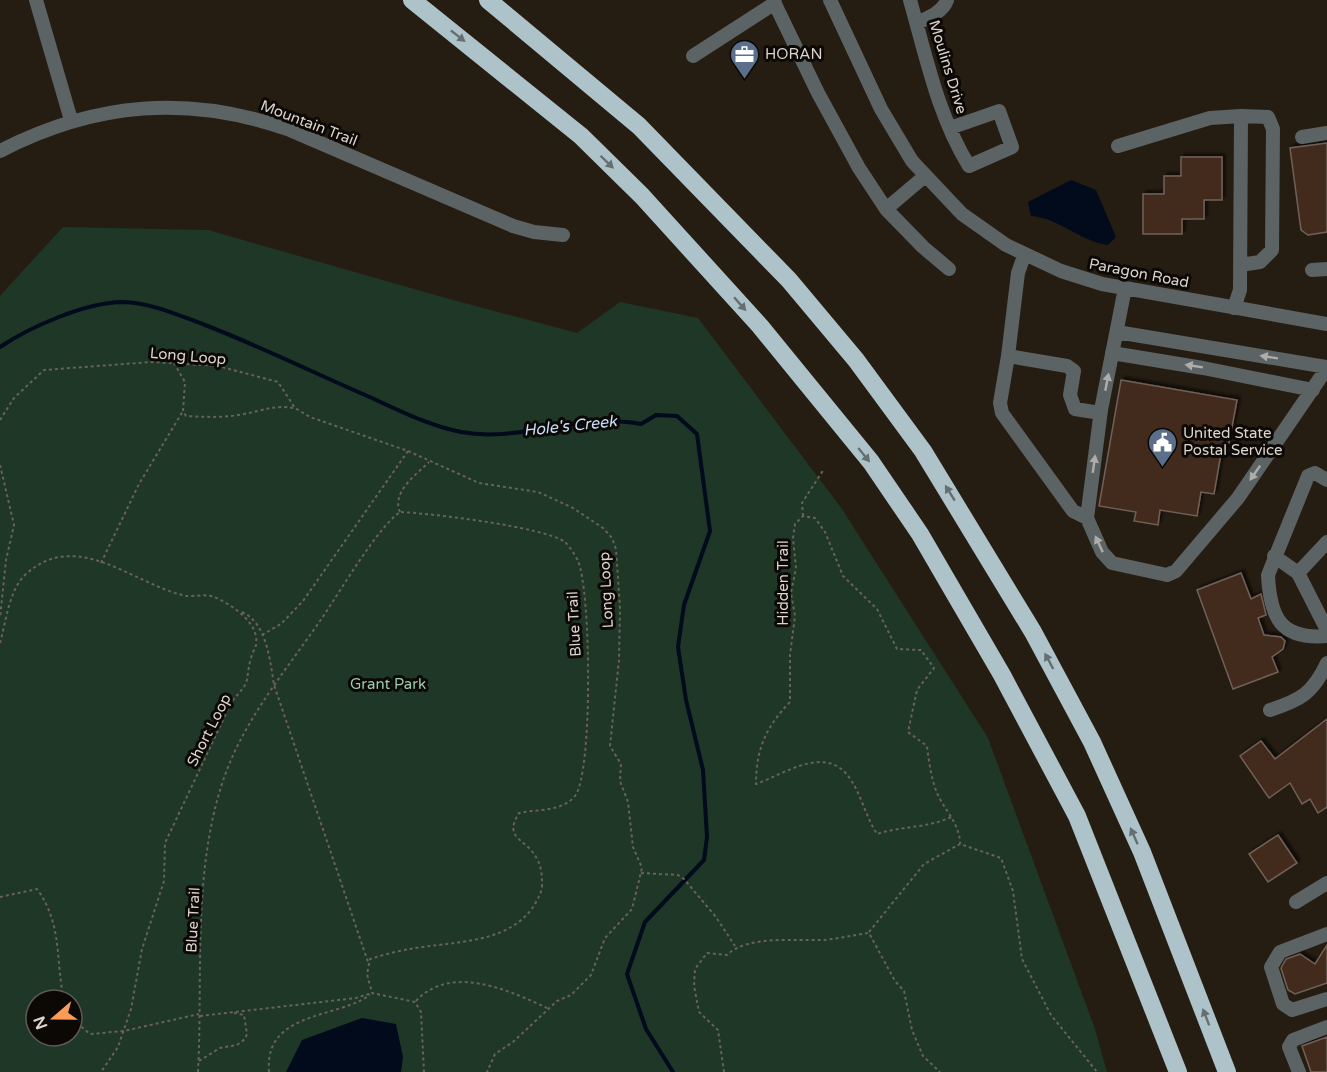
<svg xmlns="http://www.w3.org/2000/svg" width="1327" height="1072" viewBox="0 0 1327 1072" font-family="'Varela Round',sans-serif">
  <defs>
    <filter id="shadow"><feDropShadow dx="3" dy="-3" stdDeviation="1.5" flood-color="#0009"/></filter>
  </defs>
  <rect width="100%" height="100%" fill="#261d12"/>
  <path fill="#1e3727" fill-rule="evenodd" d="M63,227L208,230L442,297L577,333L620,302L698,318L842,509L988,738L1095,1029L1107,1072H0V296ZM36,1000H72V1036H36Z"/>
  <path fill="#010b1c" d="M1071,180L1096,190L1116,237L1108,245C1079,241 1059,218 1031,216L1028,202Z
    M362,1018L396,1024L403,1057L401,1072H286L302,1040Z"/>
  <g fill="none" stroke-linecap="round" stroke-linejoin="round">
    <path stroke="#010b1c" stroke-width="4" d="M0,347C30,327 86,302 123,302C152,303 178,315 205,325C262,347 316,374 372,398C400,411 430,426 461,432C521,443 581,412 641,424L656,415L677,416L697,434L710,531L684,605L678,647L686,700L703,770L707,837L704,860L645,922L627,974L646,1029L673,1072"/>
  </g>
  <path fill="#42291c" stroke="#716159" stroke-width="1.5" filter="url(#shadow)" d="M1327,143V232L1308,235L1301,230L1290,148Z
    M1181,157H1222V200H1204V219H1182V234H1143V194H1164V176H1181Z
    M1121,380L1237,400L1229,443L1223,442L1214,494L1201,492L1197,516L1160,510L1158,525L1134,521L1136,512L1099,506Z
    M1241,573L1251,599L1261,594L1266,615L1258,618L1264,635L1281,637L1285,641L1283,649L1272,657L1278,672L1233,689L1197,590Z
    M1327,719V807L1318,813L1310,799L1302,804L1290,783L1269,798L1240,756L1261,741L1275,759Z
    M1278,835L1297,863L1268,882L1249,854Z
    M1327,945V983L1295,994L1288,990L1281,968L1286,959L1300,954L1315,964Z
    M1327,1037V1072H1311L1302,1046Z"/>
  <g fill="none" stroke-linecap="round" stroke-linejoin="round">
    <path stroke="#6a6158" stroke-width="2" stroke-dasharray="3 3" stroke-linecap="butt" d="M174,363L185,382L183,411L186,416C206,417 224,418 244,414C265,410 273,405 295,408
      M0,420L14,398L44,370L151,362L218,366L278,382L295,408L310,417L408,451L479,483L538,492L573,508L603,528L612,538L616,549L620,608L619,660L610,746L621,764L620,781L628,802L633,847L642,868L632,909L605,938L591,975L571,995L557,1001L513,1042L495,1054L487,1072
      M0,465L14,525L6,560L0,618
      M400,512C391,492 417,474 429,462
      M803,516L802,503L824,469
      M101,563L139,484L183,411
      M242,612C267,623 270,661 274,685L368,962
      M262,635L281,624L303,601L408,451
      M0,643C6,622 9,590 25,575C75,528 131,582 182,595C192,598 204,593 214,597C231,604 260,623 256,645C255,649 252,653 251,658C244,684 253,678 232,701L165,843L164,881L142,949L131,1009L118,1047L101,1072
      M951,817C928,828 902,826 877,834C866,817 861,795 851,780C827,743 787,773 756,784C756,749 766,727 790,702V655L795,616L791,593L796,568L793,538L795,524L803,516L815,518L825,532L843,576L877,609L897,649L921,650L934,668L917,690L908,732L927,746C929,762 931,778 937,793C945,811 960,824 960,844
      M641,873L678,875L684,879L716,917L735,946
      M0,897L37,889C63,925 55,959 64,1000
      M869,932L924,864L960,844L1001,858L1013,891L1022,959L1051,1015L1097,1072
      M416,1001C451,963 511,991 549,1009
      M200,1016L356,998L372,993
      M72,1019L90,1034L124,1031L199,1014
      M199,1061L220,1048L237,1045L245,1039L247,1034L244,1015L234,1013
      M198,1072C203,975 192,871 224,778C245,717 289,667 324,615C341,590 378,527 400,512C428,513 545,527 565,542C569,546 576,556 578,561C591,590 593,773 575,796C562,812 537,809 519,813C503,839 525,838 536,857C542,867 542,876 542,887C541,894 538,898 535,904C510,945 452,941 410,949C397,951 383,955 370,959L367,974L372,993L415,1002L421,1012L424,1072
      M269,1072C264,1011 336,1019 370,995
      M724,1072L718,1030L699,1012L694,986L695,969L707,953L727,955C747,935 795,941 822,940C838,939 853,935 869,933L895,981L904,991L912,1030L923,1056L940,1072"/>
    <path stroke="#5b6365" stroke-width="14" d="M36,0L71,120
      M773,0L818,93L859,168L886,209L925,176
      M830,0L881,109L912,161L962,214L1006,245L1061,271L1102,284L1327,324
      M910,0C926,56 938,116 969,166L1012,147L999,111L950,128
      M917,23C928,18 943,12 947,0
      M693,56L775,3
      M1302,137L1327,133
      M1118,146L1210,118L1241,116
      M0,151C95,102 189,94 290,130L513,226L534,232L563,235
      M886,209L923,247L949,269
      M1024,256L1018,273L1008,356L1067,366L1074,371L1070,395L1075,409L1094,412L1101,410
      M1312,270L1327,269
      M1125,288L1101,410L1087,518L1102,552L1112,563L1167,575L1176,571L1238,498L1327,368
      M1234,308L1240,290L1241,116L1268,117L1273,129L1272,250L1260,262L1240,265
      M1117,332L1327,367
      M1112,353L1203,368L1313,390
      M1008,356L1000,403L1002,413L1073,511L1087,518
      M1327,480L1315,473L1308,476L1268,575C1270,618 1281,640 1327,636
      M1327,542L1298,573L1327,630
      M1274,556L1298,573
      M1270,710C1301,700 1313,693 1327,663
      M1296,902L1327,883
      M1327,934L1280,952L1271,967L1283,1004L1292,1010L1327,999
      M1299,1072L1289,1047L1293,1040L1327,1027"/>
    <path stroke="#aec3c9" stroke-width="18" d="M412,0L581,136L642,196L760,326L871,462L920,534L1002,675L1077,816L1178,1072
      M488,0L639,126L789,280L856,360L923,451L1033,632L1092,742L1142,852L1227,1072"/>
  </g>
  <defs><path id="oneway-solid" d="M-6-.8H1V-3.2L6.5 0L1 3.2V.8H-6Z" transform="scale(1.5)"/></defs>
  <g fill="#656f71">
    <use href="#oneway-solid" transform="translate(458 36) rotate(38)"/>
    <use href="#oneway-solid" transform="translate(607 162) rotate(44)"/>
    <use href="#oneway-solid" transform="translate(740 304) rotate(49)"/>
    <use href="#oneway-solid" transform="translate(864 455) rotate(51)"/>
    <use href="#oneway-solid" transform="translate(950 493) rotate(-122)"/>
    <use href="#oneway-solid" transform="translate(1049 661) rotate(-118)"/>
    <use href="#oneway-solid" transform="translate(1134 836) rotate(-114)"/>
    <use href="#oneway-solid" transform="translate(1206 1017) rotate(-111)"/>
  </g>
  <g fill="#afada9">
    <use href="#oneway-solid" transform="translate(1269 357) rotate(-171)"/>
    <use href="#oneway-solid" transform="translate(1194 366) rotate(-171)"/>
    <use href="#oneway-solid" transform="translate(1107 382) rotate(-79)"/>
    <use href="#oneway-solid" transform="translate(1094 464) rotate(-82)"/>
    <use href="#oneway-solid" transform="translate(1255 473) rotate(125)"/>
    <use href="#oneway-solid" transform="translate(1099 544) rotate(-115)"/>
  </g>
  <defs>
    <symbol id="office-pin" viewBox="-11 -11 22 30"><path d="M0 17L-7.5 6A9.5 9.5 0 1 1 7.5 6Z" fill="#5c6f8a" stroke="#0c0805"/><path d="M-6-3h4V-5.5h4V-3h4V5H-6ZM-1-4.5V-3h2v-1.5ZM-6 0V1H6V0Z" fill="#fff"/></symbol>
    <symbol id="civic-pin" viewBox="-11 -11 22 30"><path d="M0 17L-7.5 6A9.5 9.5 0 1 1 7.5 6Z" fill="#5c6f8a" stroke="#0c0805"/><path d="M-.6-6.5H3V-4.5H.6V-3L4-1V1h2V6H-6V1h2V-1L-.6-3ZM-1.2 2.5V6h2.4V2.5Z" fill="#fff"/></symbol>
  </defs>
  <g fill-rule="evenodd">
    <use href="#office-pin" x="728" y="38" width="33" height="45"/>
    <use href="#civic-pin" x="1146" y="426" width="33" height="45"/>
  </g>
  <g text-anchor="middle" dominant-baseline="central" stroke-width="6" stroke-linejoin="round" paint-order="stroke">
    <g font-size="15" fill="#dcd5ce" stroke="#0c0805" text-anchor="start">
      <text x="765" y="54">HORAN</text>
      <text x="1183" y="433">United State<tspan x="1183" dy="17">Postal Service</tspan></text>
    </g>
    <g font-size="15" fill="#dcd5ce" stroke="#0c0805">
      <text transform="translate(948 67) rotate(73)">Moulins Drive</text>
      <text transform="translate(309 123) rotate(21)">Mountain Trail</text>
      <text transform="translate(1139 273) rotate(11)">Paragon Road</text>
      <text transform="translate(188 356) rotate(5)">Long Loop</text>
      <text transform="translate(783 583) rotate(-90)">Hidden Trail</text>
      <text transform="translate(606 590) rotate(-93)">Long Loop</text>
      <text transform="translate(574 624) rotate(-93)">Blue Trail</text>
      <text transform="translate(209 730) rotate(-63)">Short Loop</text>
      <text transform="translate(193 920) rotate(-87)">Blue Trail</text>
    </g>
    <g font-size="15" fill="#98ccab" stroke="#0c0805">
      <text x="388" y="684">Grant Park</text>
    </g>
    <g font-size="16" font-style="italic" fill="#c9dffa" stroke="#0c0805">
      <text transform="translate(570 426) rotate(-6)">Hole's Creek</text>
    </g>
  </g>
  <g transform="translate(54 1018) rotate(250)"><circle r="28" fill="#0c0805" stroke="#5f5a55" stroke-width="1.5"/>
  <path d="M0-4.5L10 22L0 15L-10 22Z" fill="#fd9c56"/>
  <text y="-9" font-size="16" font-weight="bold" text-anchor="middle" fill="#dcd5ce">N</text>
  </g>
</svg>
